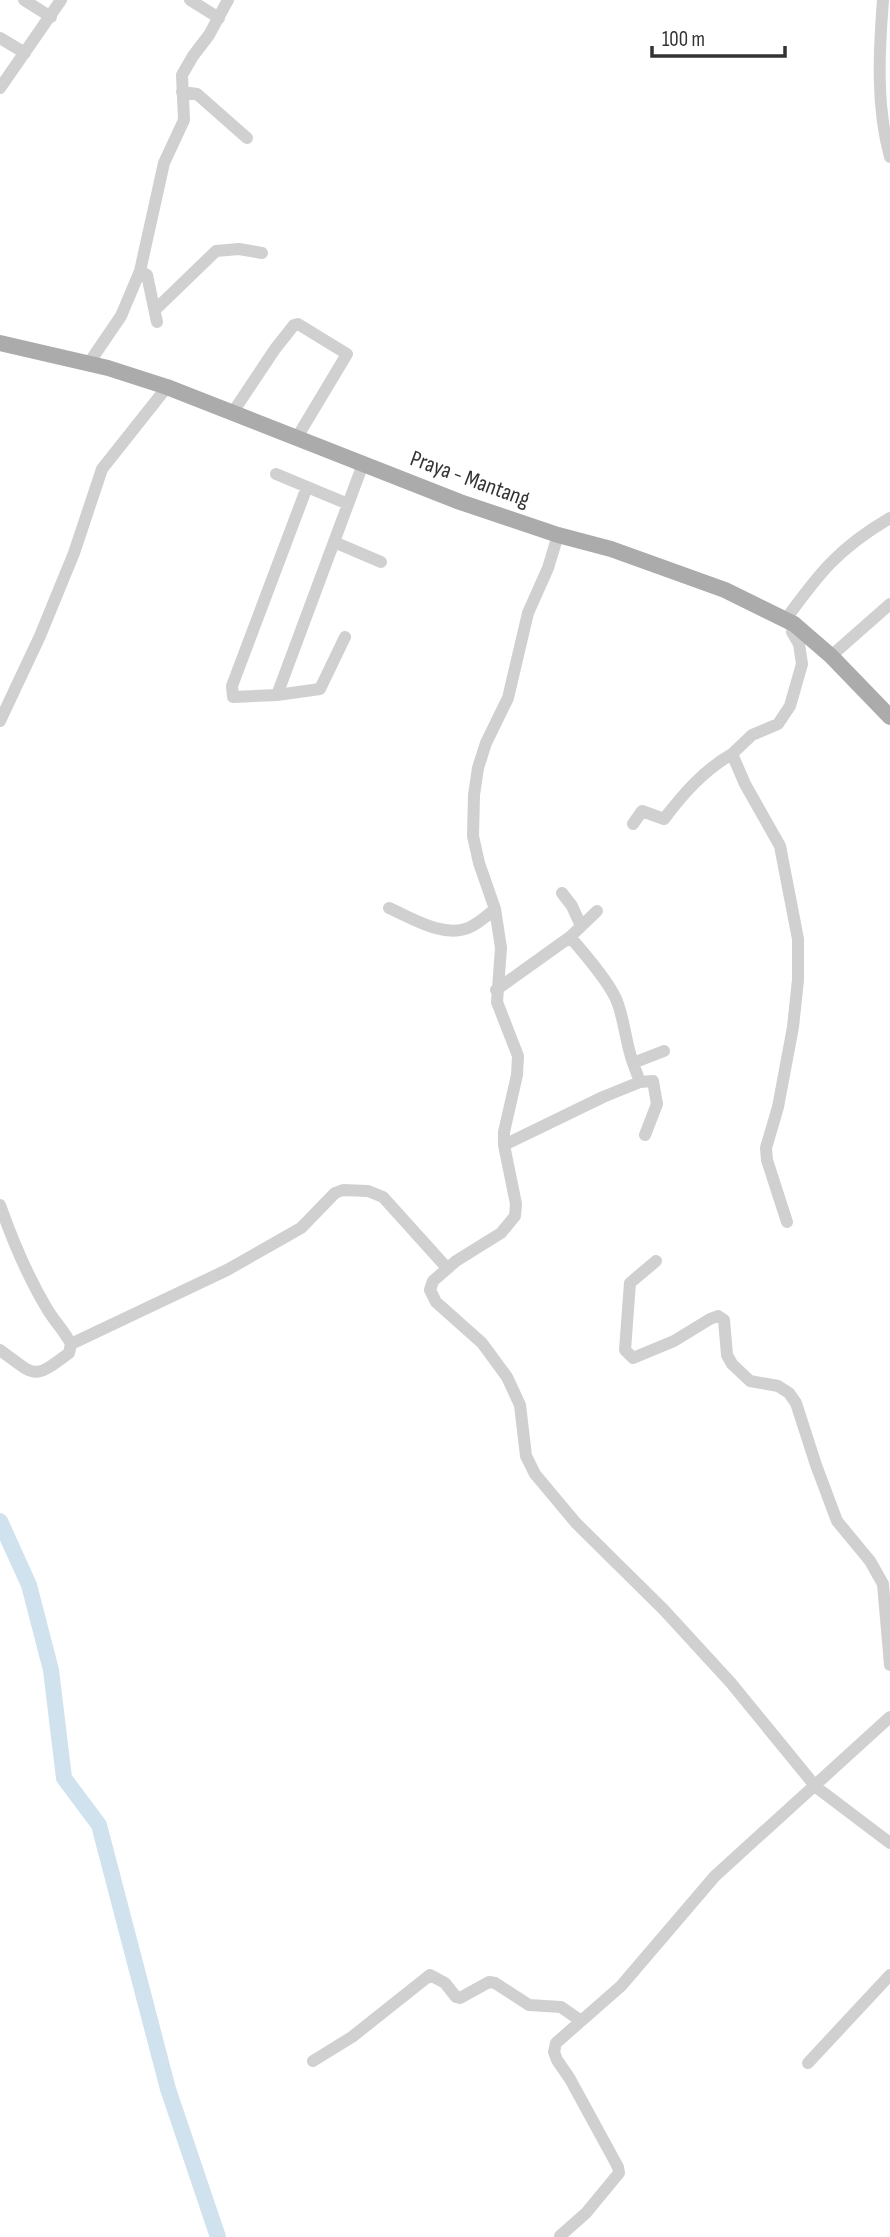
<svg xmlns="http://www.w3.org/2000/svg" width="890" height="2237" viewBox="0 0 890 2237" font-family="'Sofia Sans Condensed',sans-serif">
  <rect width="100%" height="100%" fill="#fff"/>
  <g fill="none" stroke-linecap="round" stroke-linejoin="round">
    <path stroke="#cfe2ee" stroke-width="16" d="M0,1521L29,1585L51,1670L64,1778L99,1825L168,2089L218,2237"/>
    <path stroke="#d0d0d0" stroke-width="12" d="M24,0L51,17
      M190,0L219,18
      M883,0C879,52 876,106 890,157
      M0,38L25,53
      M0,88L61,0
      M182,92L197,94L247,138
      M140,271L147,275L157,322
      M156,309L216,251L239,249L262,253
      M89,363L121,316L140,271L164,163L184,120L182,75L193,56L209,35L228,0
      M233,412L275,349L294,325L298,324L347,354L296,439
      M276,474L348,504
      M307,487L235,678L232,686L233,697L277,695L320,689L345,637
      M558,535L548,568L528,613L508,698L486,743L478,768L474,795L473,836L479,863L495,909L501,948L497,1002L518,1056L517,1075L504,1132V1145L516,1204L515,1216L501,1233L456,1261L433,1281L430,1290L436,1302L482,1343L507,1377L520,1405L526,1456L535,1474L576,1523L664,1610L731,1683L816,1787L890,1843
      M334,542L381,562
      M786,619C820,572 839,548 890,518
      M831,656L890,604
      M277,695L363,464
      M0,721L40,636L74,553L102,469L167,387
      M633,824L642,811L664,819C683,794 704,770 732,754
      M562,893L572,906L581,926
      M389,908C412,918 443,938 468,928C478,924 487,916 495,909
      M570,937C584,953 612,985 618,1004C625,1024 626,1044 633,1063
      M496,990L570,937L597,911
      M640,1082L653,1081L657,1104L645,1135
      M504,1145L603,1097L640,1082L633,1063L664,1051
      M0,1205C12,1239 27,1275 46,1307C53,1320 64,1330 71,1344
      M787,1222L767,1160L766,1148L778,1107L793,1027L798,980V939L780,846L745,784L732,754L752,735L778,724L790,706L802,664L799,644L792,632L794,624
      M656,1261L630,1283L625,1350L633,1358L674,1341L710,1319L718,1316L724,1320L727,1355L732,1364L750,1381L778,1386L789,1393L796,1403L816,1465L837,1521L870,1561L883,1584L890,1665
      M0,1350C36,1376 32,1381 69,1353L71,1344L227,1270L301,1228L335,1193L343,1190L368,1191L383,1197L447,1268
      M313,2061L352,2037L430,1975L445,1983L456,1997L460,1998L489,1982L495,1983L529,2005L561,2007L581,2021
      M808,2063L890,1975
      M560,2236L586,2213L619,2173L618,2167L570,2079L557,2060L554,2052L556,2043L621,1986L715,1876L890,1717"/>
    <path stroke="#ababab" stroke-width="16" d="M0,343L108,368L167,387L460,502L558,535L611,549L725,590L794,624L831,656L890,717"/>
  </g>
  <g text-anchor="middle" dominant-baseline="central" stroke-width="7" stroke-linejoin="round" paint-order="stroke">
    <g font-size="23" fill="#333" stroke="#fff">
      <text transform="translate(470 479) rotate(20)">Praya - Mantang</text>
    </g>
  </g>
  <path d="M652 46v10h133v-10" fill="none" stroke="#333333" stroke-width="3.5"/>
  <text x="662" y="46" font-size="21" fill="#333333" stroke="#ffffff" stroke-width="5" paint-order="stroke">100 m</text>
</svg>
